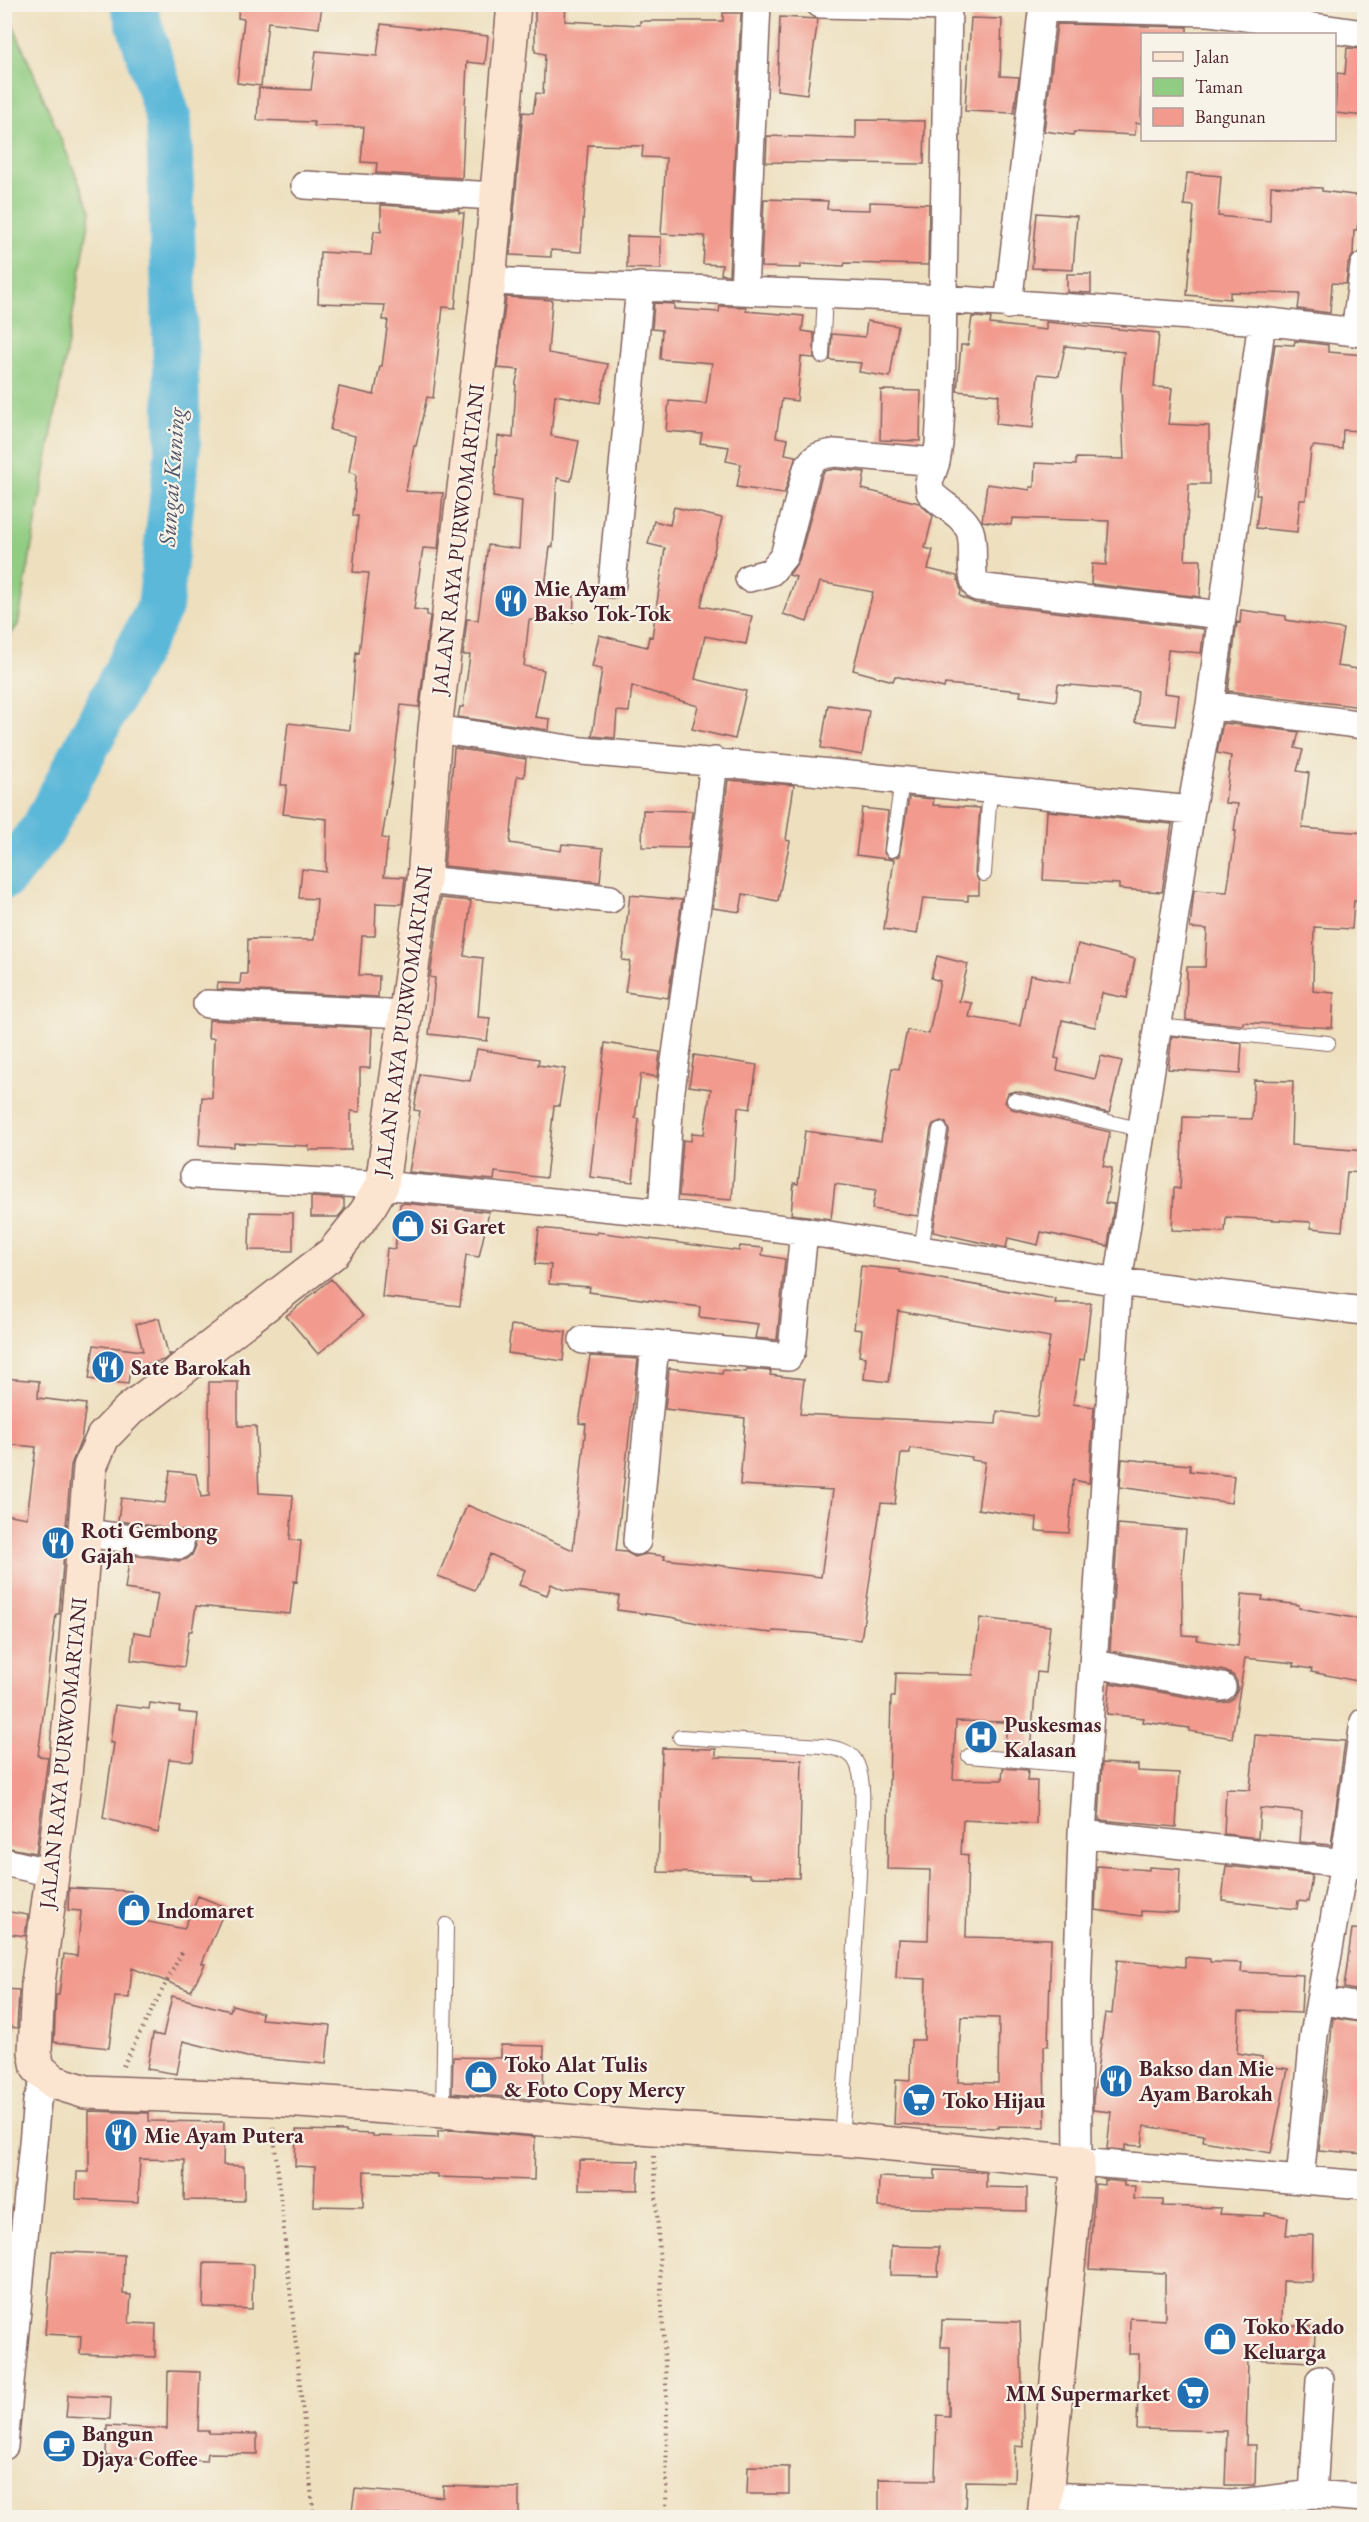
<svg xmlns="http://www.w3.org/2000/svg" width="1369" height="2522" viewBox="0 0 1369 2522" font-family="'EB Garamond',serif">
  <rect width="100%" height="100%" fill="#f7f3e8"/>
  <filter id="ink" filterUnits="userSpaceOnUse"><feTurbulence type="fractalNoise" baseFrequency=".0167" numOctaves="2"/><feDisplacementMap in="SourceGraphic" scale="12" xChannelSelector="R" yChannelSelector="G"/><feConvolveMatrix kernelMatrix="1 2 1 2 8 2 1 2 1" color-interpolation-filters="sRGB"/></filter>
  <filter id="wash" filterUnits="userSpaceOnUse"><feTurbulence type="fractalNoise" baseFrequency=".008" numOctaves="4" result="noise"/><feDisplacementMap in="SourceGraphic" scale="24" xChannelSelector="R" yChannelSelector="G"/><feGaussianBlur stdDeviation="1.35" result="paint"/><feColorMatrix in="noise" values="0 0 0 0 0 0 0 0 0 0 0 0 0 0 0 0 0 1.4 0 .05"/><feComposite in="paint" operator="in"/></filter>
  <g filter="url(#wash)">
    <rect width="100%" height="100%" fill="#eee0bf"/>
    <path fill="#90cc81" stroke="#6d7656" stroke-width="1.5" d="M5,5L91,211L18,625L5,642Z"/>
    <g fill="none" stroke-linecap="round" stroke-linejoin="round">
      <path stroke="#5bb8d9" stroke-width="46" d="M4,877L42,831L160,607L178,445L169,121L133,4"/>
    </g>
    <g id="blocks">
      <path fill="#f29a8d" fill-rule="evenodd" d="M239,4H322L319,28L268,22L261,86L237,83L244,19L238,18Z
        M535,4H566L565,21L640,25V21H723V13H741L729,275L721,274L722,265L703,264L705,236L661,234L666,158L642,157L643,146L588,145L581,252L551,250V257L510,255L523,112L533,113L536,93L543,94L545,54L535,52Z
        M780,17L818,19L807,94L777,90Z
        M971,18L1002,19L1000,76L1019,77L1014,113L965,111Z
        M381,24L488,36L485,64L467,62L462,178L376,173L377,163L361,162L364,127L314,126V122L257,120L259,88L311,90L316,51L377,56Z
        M1057,24L1187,27V34H1143L1141,123H1136L1135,135L1074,132L1073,135L1044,131Z
        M1347,48L1365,49V116L1335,113L1337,73L1345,74Z
        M856,120L925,121L924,164L766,162L767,136L856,139Z
        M1187,173L1221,176L1218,216L1270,221L1271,186L1322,188V191L1361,196L1357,230H1354L1353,255L1348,264L1346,284L1332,283L1330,313L1298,309L1300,294L1230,292V299L1187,295L1194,206L1184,205Z
        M764,199L828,201L827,209L870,210V202L929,204L928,265L845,263L844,266L801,264V268L761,267Z
        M381,205L459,210V213H464L455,308L443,307L433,398L427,397L416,446H414L406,491L443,493L438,549L423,548L414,609L427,611V615L430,616L419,707L401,705L392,779L382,838L388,839L384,876L405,877L402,904L376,903L375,936H362L359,975L379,976L378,997L217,989L218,983L240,984L241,974H247L248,939L314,940L317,899L299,898L302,869L326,872L327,819L283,814L287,785H281L288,723L350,730L356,652L359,653L369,573L353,572L358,516H353L356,474L349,472L355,436L330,430L339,387L374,395L380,366H382L388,320H383L385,305L318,303L320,252L371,255L374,231L381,232Z
        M1037,213L1077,216L1073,270L1032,268Z
        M627,236L661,237V269L627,268Z
        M1067,274H1091V293L1067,292Z
        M506,297L552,300L548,353L608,364L600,403L555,395L551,436L579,441L571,481L557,478L553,547H550L544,595L574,596L573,622L529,620L524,666L544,670L535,717L550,719L549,730L458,717L460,707H463L470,655H463L467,619L478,620L488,545L519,549L522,501L493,497L498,436L513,438L516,382L519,370L497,368Z
        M654,303L674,304V309L719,312L720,306L746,307V311L804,316L802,331L814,333V358L801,357L797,401L782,399L776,437L788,439L785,454L796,456L784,494L737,487L741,464L726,461L729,447L700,443L702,434L666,431L669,401L706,404L712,363L660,359L662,330L652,329Z
        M972,317L991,318L990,324L1046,330V322L1159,333L1154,387L1172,388L1168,424L1209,426V484H1189L1185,560H1201L1200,597L1091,584L1092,564L1106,565L1109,521L1012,518L1011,525L982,521L987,484L1030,490V487H1034L1035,463L1076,465V458L1124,459L1121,388L1124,352L1065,346L1059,376L1038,374L1033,428L996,424L999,395L957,391L961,345H968Z
        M867,321L898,326L890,377L859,372L861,363L830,360L832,334L865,337Z
        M1295,341L1328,345V352L1365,355V395L1361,431L1343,430L1342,449L1314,446L1311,449L1306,500H1300L1297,532L1256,528L1260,495H1256L1261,445L1275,344L1294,345Z
        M881,390L921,391L920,441L880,440Z
        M835,469L865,472L862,489L919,503L933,516L925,548L933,550L928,569L957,576L961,591L960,596L968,600L975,603L1204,629L1201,653L1168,650L1164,693L1179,695L1175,726L1135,722L1138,691L1058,684L1056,701L1020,696L1021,691L945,684L944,688L895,676L893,681L853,670L873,592L820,582L807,622L783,614L796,577L789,575L799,560L822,475L825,471Z
        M674,507L722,518L701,606L752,616L746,644L705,636L695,679L746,691L735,739L692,729L698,706L632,686L629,712L617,711L615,738L592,736L602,669L592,667L599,635L647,647L649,636L652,637L665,548L648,544L654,521L670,525Z
        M1241,610L1286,616V620L1343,629L1337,666L1365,670L1362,707L1228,691L1237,622L1240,623Z
        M828,705L869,711L862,755L821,748Z
        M1223,723L1299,732L1295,748L1303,750L1297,771L1309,773L1302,828L1365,833V902L1354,901L1352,929L1314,927L1313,991L1334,993L1332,1028L1243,1022V1025L1186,1020L1187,967H1205L1207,929L1190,928L1194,890L1227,892L1236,831H1234L1238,804L1225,803L1231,756L1217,753Z
        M454,748L526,759L524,777L517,776L510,843L561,851L562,844L603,848L600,882L444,866Z
        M728,780L794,785L786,840L790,841L778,901L743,894L740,912L713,908Z
        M909,797L934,799L933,805L980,808L975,873L979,882V895H968V901L923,898L917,934L884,929L894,860L856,855L862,808L888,811L884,853L890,859L899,856Z
        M643,810L692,811L688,848L642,847Z
        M1047,811L1172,824L1162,892L1119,889V884L1043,880Z
        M630,895L682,900L668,998L625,992L630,961L622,960Z
        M441,898L471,901L464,956L483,958L478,1017L490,1018L487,1041L429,1034L435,978L430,977Z
        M1078,944L1135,959L1127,998L1102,993L1095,1027L1062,1020L1055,1058L1059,1059L1057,1070L1095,1079L1101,1056L1122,1061L1109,1113L1016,1091L1008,1093L1005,1102L1012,1109L1110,1132L1103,1166L1112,1168L1105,1203L1114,1204L1108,1246L1041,1232L1038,1245L1008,1238L1006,1248L933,1232L949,1131L946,1123L941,1121L933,1124L931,1129L917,1216L872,1209L876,1190L835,1184L831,1219L791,1214L794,1183L798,1184L805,1131L881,1141L892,1068L899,1069L907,1030L929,1034L940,981L931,978L937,956L968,964L959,1001L972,1003L969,1017L1020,1026L1030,975L1070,983Z
        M209,1020L372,1028L370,1068H360V1112L351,1111V1150H309V1146L234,1143V1147L199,1145L202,1097L212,1098L214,1038H208Z
        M1172,1036L1242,1043L1240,1074L1168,1069Z
        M605,1043L660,1052L657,1077L641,1074L635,1118L639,1119L633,1182L590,1177Z
        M477,1049L539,1059L538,1065L565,1069L559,1106H554L546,1178L495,1172L494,1180L409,1172L420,1111L414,1110L420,1074L470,1081Z
        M694,1055L757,1065L750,1109L738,1107L732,1200L679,1196L683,1140L691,1141L692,1133L704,1134L711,1089L689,1086Z
        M1254,1080L1293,1081L1291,1145L1365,1151V1173L1347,1172L1342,1231L1311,1228V1222L1226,1217L1225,1232L1172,1230L1174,1188L1180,1189L1183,1117L1252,1119Z
        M311,1197L344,1199V1210L338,1217H311Z
        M404,1203L489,1212L479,1257L466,1255L460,1306L382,1297L387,1248L395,1249L400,1204Z
        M250,1212L293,1213V1251L249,1250Z
        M539,1228L597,1234V1232L739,1251L740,1246L763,1248L762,1255L785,1259L777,1340L755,1338L758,1324L699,1317L700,1307L589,1292L590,1287L549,1284L551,1265L535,1264Z
        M861,1266L900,1270V1272L1056,1299L1055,1303H1091L1084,1360L1080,1359L1073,1404L1094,1407L1089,1483L1073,1480L1069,1533L1036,1531L1037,1518L978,1509L985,1462L971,1460L972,1457L910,1448V1453H901L895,1504L881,1503L861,1640L808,1633L773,1631L772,1633L711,1626L670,1617L617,1610L619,1596L564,1590L551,1584L547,1595L519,1585L525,1570L490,1554L475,1590L438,1576L467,1505L573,1550L586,1424L579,1423L590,1356L638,1359L616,1551L626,1552L635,1557L646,1554L665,1556L664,1559L821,1577L833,1490L740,1485L745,1418L665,1409L669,1368L722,1374L723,1370L746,1372L747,1369L771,1371L770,1375L804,1379L800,1414L996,1424L997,1411L1037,1417L1050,1337L898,1311L889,1382L864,1379L866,1357L859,1356L862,1330L854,1329Z
        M331,1279L363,1316L318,1354L286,1316Z
        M159,1318L168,1354H171L164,1360L130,1368L128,1384L89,1379L94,1345L143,1351L136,1324Z
        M511,1325L566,1332L563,1361L508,1353Z
        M4,1378L39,1381L38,1398L86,1404L81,1440L71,1465L59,1614H56L38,1756L48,1757L36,1853L4,1847V1514L27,1518L36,1447L4,1444Z
        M209,1382H238V1426H256L259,1493L293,1495L290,1540L301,1541L297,1582L294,1581L290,1614L196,1606L192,1631H189L184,1667L131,1660L134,1632L151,1635L158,1594L125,1589L130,1555L179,1561L187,1559L192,1555L196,1546L194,1538L190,1533L183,1530L118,1521L121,1498L165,1503L170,1471L196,1474L201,1497L209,1496Z
        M1122,1459L1190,1465V1471L1234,1476L1231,1503L1120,1487Z
        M1118,1524L1186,1530L1182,1575L1183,1635L1198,1636L1197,1640L1238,1646L1242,1594L1263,1596L1262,1600L1299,1605V1608L1365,1620V1671L1362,1682L1311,1672L1312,1669L1294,1666V1663L1245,1658L1232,1738L1189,1731L1190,1728L1143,1722L1144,1718L1107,1714L1110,1683L1220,1703L1228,1702L1234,1698L1238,1689L1237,1681L1233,1675L1225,1671L1110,1651Z
        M980,1618L1050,1626L1045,1673L1037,1672L1030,1752L1005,1750L1007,1722L956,1721L953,1779L1002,1780L1003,1768L1028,1770L1027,1781H1037L1036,1824L963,1820L961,1854L968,1855L966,1937L1051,1939L1048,2046H1044L1045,2127L999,2126V2128L894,2124L896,2079L910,2080L911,2040H924L926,1979L896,1978L898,1939L928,1940L930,1870L887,1869L891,1697H895L896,1673L973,1675ZM961,2017L999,2018L998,2083L958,2082Z
        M150,1703L180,1707L179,1712L198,1714L193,1761L169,1759L158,1833L103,1818L114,1743H110L115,1705L149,1709Z
        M1255,1735L1345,1741L1331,1845L1300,1842L1302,1812L1260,1808L1258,1838L1224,1834L1226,1789L1250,1790Z
        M662,1748L716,1749V1757L802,1760L799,1878L750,1877V1874L658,1872Z
        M1102,1763L1138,1765V1771L1179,1773L1176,1827L1099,1820Z
        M1097,1866L1149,1870V1867L1180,1869L1178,1913L1141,1911V1916L1095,1910Z
        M1226,1866L1312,1875L1308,1902L1298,1901L1297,1909L1222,1900Z
        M69,1888L131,1891L129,1918L184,1929L198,1896L226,1907L202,1963L205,1964L191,1991L132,1968L129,1998L115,1997L109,2048L54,2042L56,1995H59L64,1954L77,1956L81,1911L68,1910Z
        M4,1911L28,1915L25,1936L4,1933Z
        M1352,1929L1365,1930V1992L1344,1988Z
        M1185,1957L1210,1959V1962L1242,1963L1241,1972L1303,1975L1301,2013L1239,2011L1237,2053L1262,2057L1261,2065L1288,2069L1271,2153L1203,2141L1204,2135L1144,2126L1142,2146L1125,2145V2150L1107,2149L1111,2112L1093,2110V2100L1105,2013L1112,2014L1117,1960L1185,1967Z
        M4,1989L19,1990L17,2028L4,2026Z
        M172,1996L230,2011L232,2005L262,2013L261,2019L330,2025L326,2064L247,2057L183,2041L177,2074L147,2069L153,2034L163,2036Z
        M1333,2018L1365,2023V2154L1319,2150Z
        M501,2045L544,2046L543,2100L452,2093L453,2057L501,2058Z
        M89,2111L149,2113V2121L224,2122L223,2165L244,2166V2201L184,2200L185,2160L140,2159L138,2202L76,2199L77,2172H89Z
        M296,2130L346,2131V2133L373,2134V2136L438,2138V2131L451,2130L535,2137L534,2180L437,2177V2174L364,2171L363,2207L314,2206L315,2167L295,2166Z
        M579,2160L639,2161L638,2190L579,2189Z
        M935,2170L986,2172V2187L1027,2188V2211L878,2207L879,2177L935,2179Z
        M1105,2180L1124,2182V2186H1135L1134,2199L1163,2200V2206L1221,2208L1220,2214L1265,2216V2213L1288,2217L1286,2235H1313L1312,2282L1283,2281L1282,2325L1315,2327L1314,2362L1248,2359L1246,2445H1256L1255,2485H1225L1227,2431L1137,2429L1139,2354H1129L1130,2318L1165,2320V2273L1089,2269L1095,2184L1105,2185Z
        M891,2246L939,2247L938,2276L890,2275Z
        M52,2251L124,2255L123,2294L131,2295L129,2323L156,2324L155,2357L80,2354L81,2336L45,2334Z
        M204,2263L253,2264L252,2309L203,2307Z
        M942,2320L1020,2322L1024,2447L1015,2446L1014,2482L966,2481L965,2517L879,2516V2479L935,2480L937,2415L949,2416L950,2347H941Z
        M168,2371L200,2372L198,2431H209V2433L257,2434V2454L208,2453L207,2461L106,2456L107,2426L167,2429Z
        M68,2395L111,2397L110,2419L66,2417Z
        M748,2466L789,2467V2494H747Z
        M443,2486L519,2488V2517H416L352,2511L355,2489L443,2497Z"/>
    </g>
  </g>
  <g filter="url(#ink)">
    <use href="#blocks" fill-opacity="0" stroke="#83635f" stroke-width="1.5"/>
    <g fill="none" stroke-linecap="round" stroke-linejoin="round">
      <defs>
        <path id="lane" d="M822,356L825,294
          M892,850L902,780
          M984,874L990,789
          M1158,1026L1328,1043
          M1014,1100L1143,1130
          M921,1250L940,1130
          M680,1737L822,1746C833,1748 848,1749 855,1760C867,1780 861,1823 860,1846C857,1944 848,2042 841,2139
          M969,1756L1086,1766
          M443,2111L446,1925"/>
        <path id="street" d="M820,4L948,7
          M1043,8L1209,12L1364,34
          M305,185L495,196
          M489,281L943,299L1262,321L1364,333
          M744,291L757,4
          M1008,305L1043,4
          M1262,321L1210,705L1191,810L1118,1282L1082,1834L1077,2001L1078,2162L1364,2185
          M1355,332L1364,266
          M936,462L929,482L930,492C942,507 962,512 970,531C976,549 968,571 977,587L1222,615
          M749,578L771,572L784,556L807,469C814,456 820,455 835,453L936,462L939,444L941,407L948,4
          M612,584L640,286
          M1210,705L1364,725
          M435,729L582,751L811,771L1191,810
          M424,880L610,899
          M207,1004L405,1014
          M194,1175L382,1185L662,1213L823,1234L1118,1282L1364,1311
          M662,1213L670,1097L698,898L714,761
          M583,1340L655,1344L788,1357L792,1350L804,1231
          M85,1533L180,1545
          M637,1541L655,1344
          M1094,1664L1222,1687
          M1082,1834L1364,1865
          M4,1862L52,1873
          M1320,2000L1364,2008
          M1300,2180L1314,2035L1344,1863L1364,1722
          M4,2446L37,2101L47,2076
          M1313,2494L1320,2380
          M1046,2496L1233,2504L1313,2494L1364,2498"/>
        <path id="secondary" d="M514,4L489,281L435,729L424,880L382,1185L366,1212L333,1253L129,1410L103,1437L90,1467L65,1776L38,1983L35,2052L38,2068L54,2082L86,2092L270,2099L443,2111L653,2128L841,2139L1078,2162L1044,2518"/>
      </defs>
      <use href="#lane" stroke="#83635f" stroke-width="16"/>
      <use href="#street" stroke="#83635f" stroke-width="30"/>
      <use href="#secondary" stroke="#83635f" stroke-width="36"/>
      <path stroke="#83635f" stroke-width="4" stroke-dasharray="1.5 4.5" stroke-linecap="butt" d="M123,2066L182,1952
        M273,2127L314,2518
        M654,2156L667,2403L666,2518"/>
      <use href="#lane" stroke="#fff" stroke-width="14"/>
      <use href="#street" stroke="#fff" stroke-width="27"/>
      <use href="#secondary" stroke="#fce5d0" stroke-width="33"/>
    </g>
  </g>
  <defs>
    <symbol id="restaurant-disc" viewBox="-11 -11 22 22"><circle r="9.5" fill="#1f6fb2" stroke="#f7f3e8"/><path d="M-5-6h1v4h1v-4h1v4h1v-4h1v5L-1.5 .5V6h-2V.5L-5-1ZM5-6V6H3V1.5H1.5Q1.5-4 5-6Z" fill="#fff"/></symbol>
    <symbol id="shop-disc" viewBox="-11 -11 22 22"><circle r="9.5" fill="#1f6fb2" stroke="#f7f3e8"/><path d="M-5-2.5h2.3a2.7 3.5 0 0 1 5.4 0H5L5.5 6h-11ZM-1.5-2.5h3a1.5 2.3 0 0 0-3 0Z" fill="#fff"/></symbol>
    <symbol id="hospital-disc" viewBox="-11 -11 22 22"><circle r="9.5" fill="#1f6fb2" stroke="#f7f3e8"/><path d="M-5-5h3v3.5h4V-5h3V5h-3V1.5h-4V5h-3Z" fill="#fff"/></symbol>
    <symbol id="supermarket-disc" viewBox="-11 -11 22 22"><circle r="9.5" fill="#1f6fb2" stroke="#f7f3e8"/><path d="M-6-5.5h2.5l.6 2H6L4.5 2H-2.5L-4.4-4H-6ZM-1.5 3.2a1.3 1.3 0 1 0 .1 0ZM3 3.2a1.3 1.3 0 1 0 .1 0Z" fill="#fff"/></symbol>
    <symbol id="cafe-disc" viewBox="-11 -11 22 22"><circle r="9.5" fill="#1f6fb2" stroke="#f7f3e8"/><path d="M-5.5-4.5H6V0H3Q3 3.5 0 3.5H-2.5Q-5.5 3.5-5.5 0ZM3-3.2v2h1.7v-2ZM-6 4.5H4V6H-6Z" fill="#fff"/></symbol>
  </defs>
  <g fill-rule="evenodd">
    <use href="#restaurant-disc" x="492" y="582" width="38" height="38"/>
    <use href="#shop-disc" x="389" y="1207" width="38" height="38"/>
    <use href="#restaurant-disc" x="89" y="1348" width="38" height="38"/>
    <use href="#restaurant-disc" x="39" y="1524" width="38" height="38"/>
    <use href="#hospital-disc" x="962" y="1718" width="38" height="38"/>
    <use href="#shop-disc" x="115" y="1891" width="38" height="38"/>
    <use href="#shop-disc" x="462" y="2058" width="38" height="38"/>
    <use href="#restaurant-disc" x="1097" y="2062" width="38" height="38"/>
    <use href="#supermarket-disc" x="900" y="2081" width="38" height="38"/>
    <use href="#restaurant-disc" x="102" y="2116" width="38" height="38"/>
    <use href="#shop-disc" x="1201" y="2320" width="38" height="38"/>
    <use href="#supermarket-disc" x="1174" y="2374" width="38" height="38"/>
    <use href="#cafe-disc" x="40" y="2427" width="38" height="38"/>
  </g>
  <g text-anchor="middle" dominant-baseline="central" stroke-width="4.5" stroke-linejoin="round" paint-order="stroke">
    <g font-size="22" fill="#4a1f2b" stroke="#f7f3e8">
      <text transform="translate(458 539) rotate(-83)">JALAN RAYA PURWOMARTANI</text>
      <text transform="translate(403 1021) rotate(-82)">JALAN RAYA PURWOMARTANI</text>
      <text transform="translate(63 1753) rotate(-84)">JALAN RAYA PURWOMARTANI</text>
    </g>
    <g font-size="22" font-weight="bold" fill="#4a1f2b" stroke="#f7f3e8" text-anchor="start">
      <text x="534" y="588">Mie Ayam<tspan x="534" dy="25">Bakso Tok-Tok</tspan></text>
      <text x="431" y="1226">Si Garet</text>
      <text x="131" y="1367">Sate Barokah</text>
      <text x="81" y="1530">Roti Gembong<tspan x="81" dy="25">Gajah</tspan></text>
      <text x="1004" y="1724">Puskesmas<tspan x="1004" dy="25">Kalasan</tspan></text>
      <text x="157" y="1910">Indomaret</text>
      <text x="504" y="2064">Toko Alat Tulis<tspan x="504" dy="25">&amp; Foto Copy Mercy</tspan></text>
      <text x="1139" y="2068">Bakso dan Mie<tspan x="1139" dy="25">Ayam Barokah</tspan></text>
      <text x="942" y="2100">Toko Hijau</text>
      <text x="144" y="2135">Mie Ayam Putera</text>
      <text x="1243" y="2326">Toko Kado<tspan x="1243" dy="25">Keluarga</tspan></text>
      <text x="1170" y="2393" text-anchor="end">MM Supermarket</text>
      <text x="82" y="2433">Bangun<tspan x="82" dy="25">Djaya Coffee</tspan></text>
    </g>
    <g font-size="24" font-style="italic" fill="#505568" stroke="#f7f3e8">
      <text transform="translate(171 477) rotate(-86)">Sungai Kuning</text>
    </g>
  </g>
  <rect width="1369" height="2522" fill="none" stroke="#f7f3e8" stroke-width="24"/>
  <rect x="1141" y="33" width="195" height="108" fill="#f7f3e8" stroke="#b29e9c" stroke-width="1.5"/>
  <rect x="1153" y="52" width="30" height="9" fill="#fce5d0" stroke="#b29e9c" stroke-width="1.5"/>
  <text x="1195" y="63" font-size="18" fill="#4a1f2b">Jalan</text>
  <rect x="1153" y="78" width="30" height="18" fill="#90cc81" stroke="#b29e9c" stroke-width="1.5"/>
  <text x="1195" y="93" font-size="18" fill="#4a1f2b">Taman</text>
  <rect x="1153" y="108" width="30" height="18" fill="#f29a8d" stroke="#b29e9c" stroke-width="1.5"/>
  <text x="1195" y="123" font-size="18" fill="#4a1f2b">Bangunan</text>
</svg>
